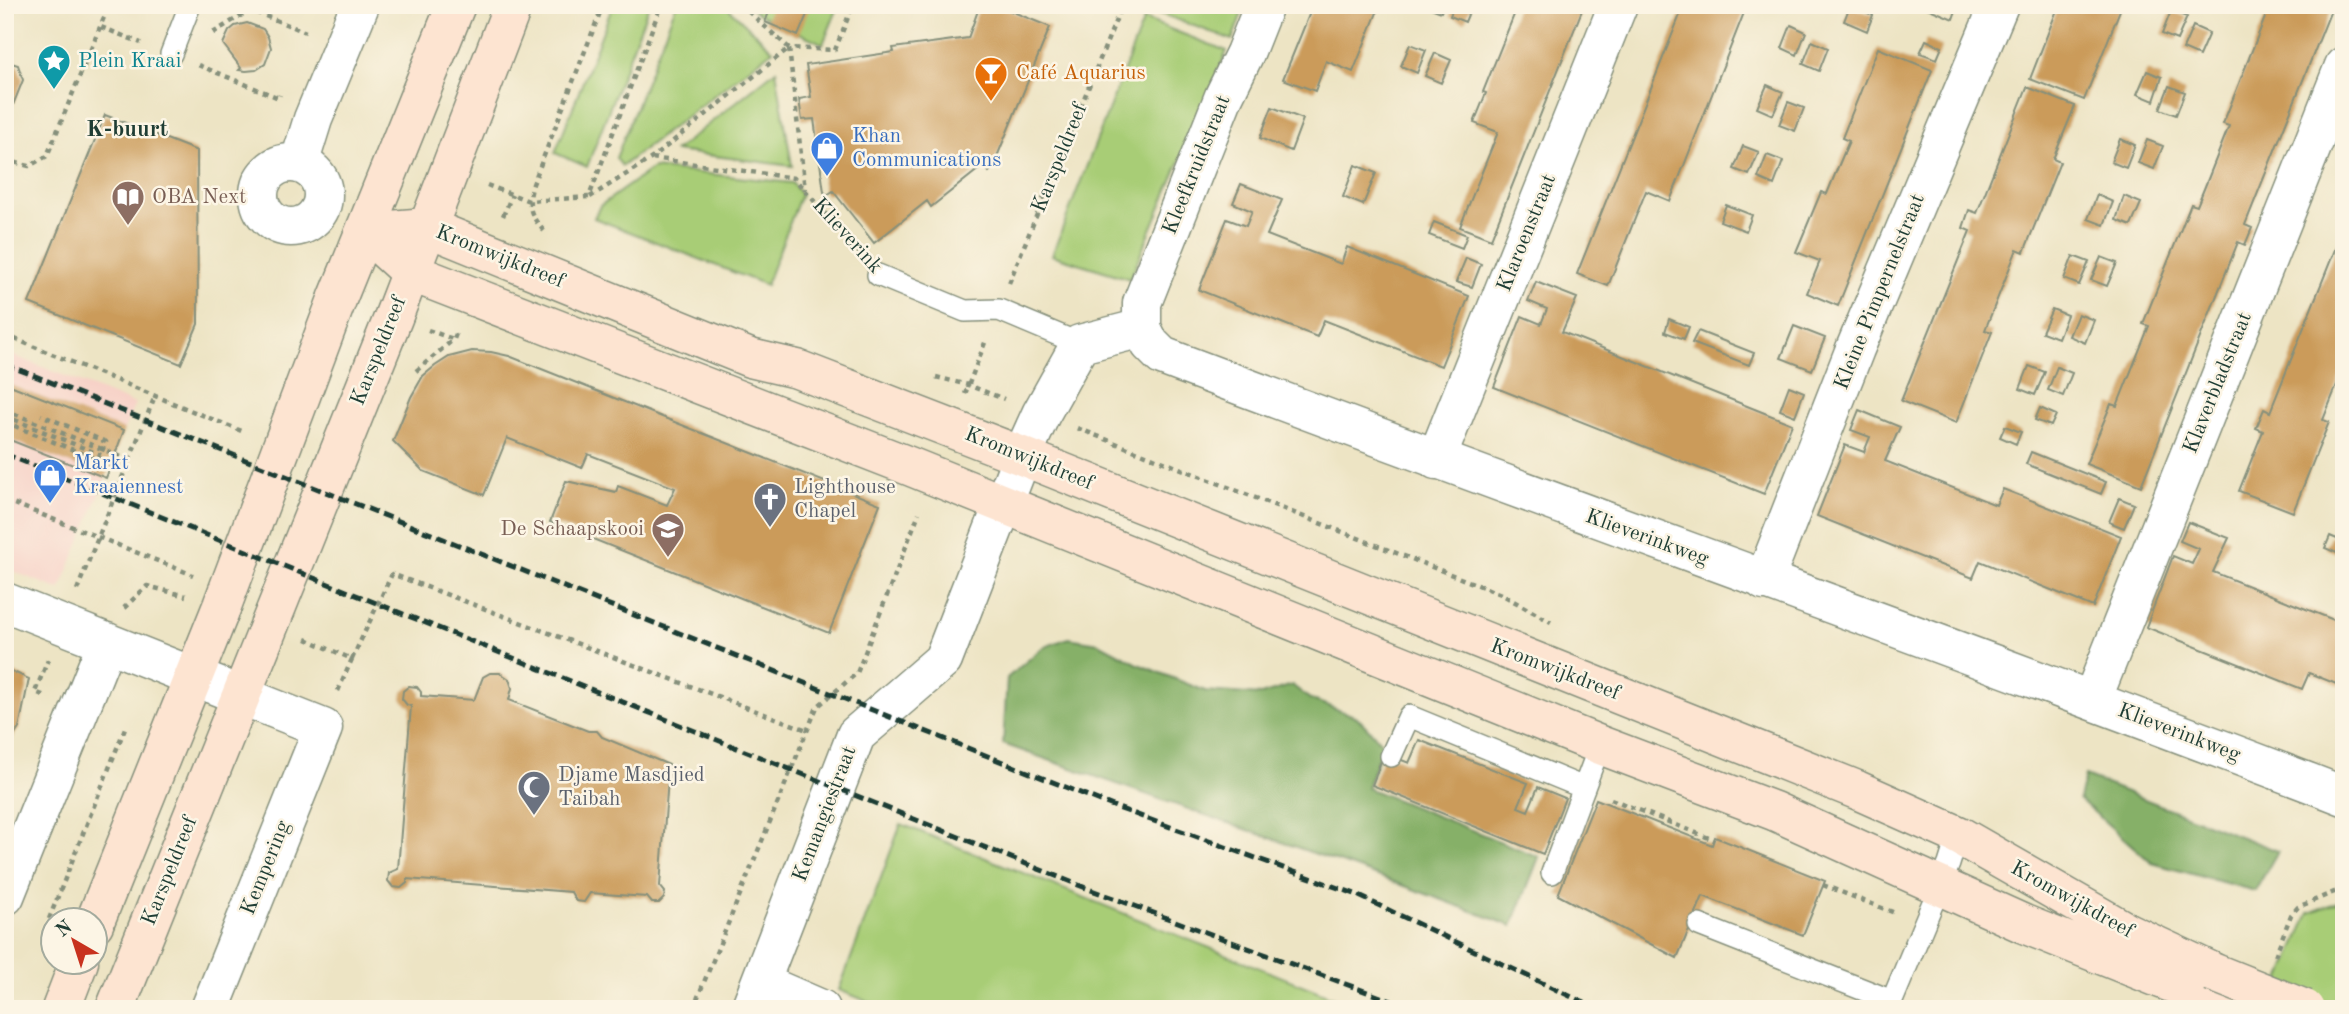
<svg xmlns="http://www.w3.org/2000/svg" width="2349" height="1014" viewBox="0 0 2349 1014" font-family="'Old Standard TT',serif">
  <rect width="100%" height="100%" fill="#fcf5e5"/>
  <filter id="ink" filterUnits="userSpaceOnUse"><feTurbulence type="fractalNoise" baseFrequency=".0143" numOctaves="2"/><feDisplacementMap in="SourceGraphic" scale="14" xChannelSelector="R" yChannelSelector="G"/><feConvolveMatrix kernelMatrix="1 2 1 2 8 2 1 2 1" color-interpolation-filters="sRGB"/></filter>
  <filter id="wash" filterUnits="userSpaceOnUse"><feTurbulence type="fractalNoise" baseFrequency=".00686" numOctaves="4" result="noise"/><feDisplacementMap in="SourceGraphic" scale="28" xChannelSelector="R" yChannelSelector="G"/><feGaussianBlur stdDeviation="1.57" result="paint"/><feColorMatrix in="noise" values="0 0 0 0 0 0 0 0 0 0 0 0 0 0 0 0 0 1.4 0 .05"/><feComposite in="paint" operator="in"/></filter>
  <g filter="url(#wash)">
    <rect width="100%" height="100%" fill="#ede4c4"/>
    <path fill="#f7d1c7" d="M5,352L135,404L124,430L5,383Z
      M5,437L106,478L60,590L5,568Z"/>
    <path fill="#a8cd76" stroke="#648555" stroke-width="2" d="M613,5H649L587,167L555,153Z
      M676,5H725L773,50L622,166L616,158Z
      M748,5H839L823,44L758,14Z
      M1150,5H1245L1232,40L1148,9Z
      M1144,19L1227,51L1130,279L1052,255Z
      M776,70L792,166L675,151Z
      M653,168L792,183L801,194L766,285L594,218L600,206Z
      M901,824L1362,1009H886L839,990Z
      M2344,900V1009H2269L2309,913Z"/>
    <path fill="#86b067" stroke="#52764e" stroke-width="2" d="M1068,638L1099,643L1138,664L1205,691L1261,695L1292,685L1310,699L1357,717L1383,744L1367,788L1539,857L1512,926L1367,872L1003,744L1007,678L1042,648Z
      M2085,776L2278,851L2255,891L2152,863L2079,799Z"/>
    <g id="blocks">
      <path fill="#cb9b5a" d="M772,5H811L798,36L765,22Z
        M980,5H996L1050,27L992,169L989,172L984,165L931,207L927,201L874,243L833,191L827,195L824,192L814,119L802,120L799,99L811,97L806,65L894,52L893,48L968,38Z
        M1313,5H1380L1353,72L1326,61L1315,91L1283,79Z
        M1423,5H1444L1441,12Z
        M1454,5H1472L1465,22L1450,16Z
        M1518,5H1584L1491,239L1460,227L1498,132L1474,123L1486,93L1483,92Z
        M1684,5H1747L1670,201L1646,191L1608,286L1577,274Z
        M1920,5H1958L1953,19Z
        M2059,5H2122L2084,100L2030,79Z
        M2270,5H2333L2245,225L2252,228L2245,245L2238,242L2141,486L2086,464L2111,404L2117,406L2149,326L2143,324L2191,204L2197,206L2208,179L2229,126L2223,124Z
        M1850,6L1873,15L1867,31L1844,21Z
        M2171,11L2187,17L2177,40L2162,34Z
        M247,23L263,29L268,37L271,48L265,64L256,70L246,71L239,70L241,68L223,44L229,31L235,26Z
        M1791,25L1806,32L1797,55L1782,48Z
        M2193,26L2209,33L2199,56L2183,49Z
        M1926,40L1942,47L1937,59L1920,53Z
        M1812,41L1828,48L1819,71L1803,64Z
        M1410,44L1426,50L1417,73L1401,66Z
        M1878,48L1932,70L1838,306L1807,293L1820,261L1796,252L1821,192L1827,194L1838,167L1849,141L1842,138Z
        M1435,53L1451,60L1441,83L1425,76Z
        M5,61L18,65L23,80L5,125Z
        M2147,71L2162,77L2154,101L2137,94Z
        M1767,85L1783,92L1773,115L1757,108Z
        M2169,86L2185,92L2176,115L2160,109Z
        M2027,87L2075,106L2053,159L2060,162L2024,252L2017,249L1985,330L1992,332L1956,423L1901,401L1970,231L1963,228L1969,210L1977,213Z
        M1788,102L1804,108L1795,131L1779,125Z
        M1272,107L1303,119L1291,151L1260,138Z
        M105,115L197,151L198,324L181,364L29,303Z
        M2120,139L2135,145L2126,168L2111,162Z
        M2147,140L2163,146L2154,169L2138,163Z
        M1743,146L1759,152L1749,175L1734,169Z
        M1767,155L1783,161L1774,185L1758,178Z
        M1355,165L1376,173L1363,205L1343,197Z
        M1241,184L1282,200L1267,235L1341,264L1347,247L1469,296L1441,366L1324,320L1317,337L1199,290L1227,219L1246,226L1252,211L1233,203Z
        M2097,195L2113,202L2104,225L2088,219Z
        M2124,196L2141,203L2131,226L2116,220Z
        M1726,205L1752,215L1746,231L1720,221Z
        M1434,222L1467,235L1462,248L1429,235Z
        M2344,227V367L2323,420L2329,422L2293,512L2239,491L2263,431L2256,428L2264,409L2270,412Z
        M2073,256L2089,262L2079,285L2064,279Z
        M2101,257L2117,263L2107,286L2091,280Z
        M1466,258L1481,264L1472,287L1456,282Z
        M1536,282L1577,298L1562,332L1792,424L1764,494L1494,387L1522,316L1541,324L1547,309L1528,301Z
        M2052,309L2067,315L2058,338L2042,332Z
        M2078,314L2094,320L2085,343L2069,336Z
        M1669,319L1689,327L1684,339L1665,332Z
        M1794,326L1825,338L1812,370L1781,358Z
        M1698,331L1754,353L1749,365L1692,343Z
        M472,351L491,352L509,356L880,504L829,633L550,522L566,481L616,492L618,486L667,505L675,488L588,454L582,468L507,438L484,495L423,471L393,441L411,397L423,376L435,366L449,357Z
        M2029,366L2045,372L2035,395L2020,389Z
        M2057,367L2072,373L2063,396L2048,390Z
        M5,383L124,430L106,478L5,438Z
        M1789,386L1804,392L1795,416L1780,410Z
        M2040,408L2056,415L2051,426L2035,420Z
        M1859,410L1900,427L1885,461L1996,505L2003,489L2121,536L2093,607L1980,561L1973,578L1817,516L1845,445L1864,452L1870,437L1851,430Z
        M2005,426L2021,432L2016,444L2000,437Z
        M2031,452L2106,482L2101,494L2026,464Z
        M2119,498L2134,504L2124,528L2109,522Z
        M2188,522L2229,538L2213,572L2344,624V687L2309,673L2302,689L2146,627L2173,556L2192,564L2199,549L2180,541Z
        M2330,536L2344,542V556L2325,548Z
        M5,668L29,679L19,728L5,750Z
        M490,673H500L509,679L512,688L509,700L588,731H597L602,737L669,765L660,886L665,892L664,898L659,903H652L647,897L590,893L584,902L576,901L571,892L407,879V883L401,888L393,887L388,881L389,873L398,869L411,706L407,705L402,699L403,691L409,686L417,687L421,692V696L474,700L483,677Z
        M1419,740L1528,783L1518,807L1528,811L1538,787L1565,798L1543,854L1372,785L1384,753L1409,763Z
        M1596,799L1712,845L1715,837L1825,881L1803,935L1703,896L1677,958L1558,895Z"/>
    </g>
  </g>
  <g filter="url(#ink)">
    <use href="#blocks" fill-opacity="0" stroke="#86907c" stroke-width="2"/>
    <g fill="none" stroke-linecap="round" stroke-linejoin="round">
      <defs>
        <path id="lane" d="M171,54L190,5
          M878,275L965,311L999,310L1080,344
          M1391,756L1409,716L1584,788
          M1552,873L1600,745
          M1699,925L1892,1001L1949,864L1958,835"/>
        <path id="street" d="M259 195a32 32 0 1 1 64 0a32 32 0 1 1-64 0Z
          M299,164L313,119L360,5
          M1142,328V303L1224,96L1245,53L1264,5
          M1436,460L1618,5
          M1764,581L1855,349L1999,5
          M5,602L323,728L210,1009
          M2092,700L2344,66
          M5,896L107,642
          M761,983L821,1009
          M750,1009L856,735L943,660L1022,456L1041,414L1080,344L1142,328L1150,344L1162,356C1555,505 1952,645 2344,796"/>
        <path id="secondary" d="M366,232L410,272L909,466L1600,745L1774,811L2024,924L2236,1009
          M366,232L427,227L750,358L797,369L1022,456L1857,790L1958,835L2127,932L2211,971
          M94,924L222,606L338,297L456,5
          M61,1009L79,962
          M115,1009L393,318L513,5"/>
      </defs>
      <use href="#lane" stroke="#86907c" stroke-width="24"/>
      <use href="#street" stroke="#86907c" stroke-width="41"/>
      <use href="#secondary" stroke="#86907c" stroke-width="41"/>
      <path stroke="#86907c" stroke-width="4.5" stroke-dasharray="5 5" stroke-linecap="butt" d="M741,5L789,48L835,50L853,5
        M101,27L141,43
        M213,33L250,10L306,32
        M198,65L279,98L280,95
        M652,158L794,178L860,253
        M5,160L29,166L47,156L109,5
        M487,185L529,201L589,197L661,5
        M590,197L652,158L789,48L805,190
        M503,216L512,195
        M544,231C529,214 527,206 533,184L603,5
        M1009,283L1122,5
        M428,330L453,339
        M5,335L244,432
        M416,371L454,339L457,331
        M936,377L968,385L1004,399
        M965,394L986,340
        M5,410L129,460
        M5,416L101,455
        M5,422L98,460L106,442L41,415
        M1077,428L1501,594L1551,622
        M5,500L193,575
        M77,590L155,396
        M124,608L147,586L186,596
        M306,639L352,659L392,574L807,730
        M338,691L352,659
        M43,695L35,692L48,660
        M1611,799L1714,840
        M1823,885L1895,913
        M49,919L125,728
        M2275,956L2291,915L2298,907L2344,888
        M693,1009L817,707L857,673L919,513"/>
      <use href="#lane" stroke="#fff" stroke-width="21"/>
      <use href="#street" stroke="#fff" stroke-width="38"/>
      <use href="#secondary" stroke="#fde4d1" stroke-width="38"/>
      <path stroke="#1f3d34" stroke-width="5" stroke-dasharray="10 5" stroke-linecap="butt" d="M5,364L1118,808L1355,894L1597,1009
        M5,454L1086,888L1413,1009"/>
      <defs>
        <path id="secondary-bridge" d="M2212,972L2305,1009"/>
      </defs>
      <use href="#secondary-bridge" stroke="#86907c" stroke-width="41" stroke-linecap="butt"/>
      <use href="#secondary-bridge" stroke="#fde4d1" stroke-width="38"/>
    </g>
  </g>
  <defs>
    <symbol id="sight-pin" viewBox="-11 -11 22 30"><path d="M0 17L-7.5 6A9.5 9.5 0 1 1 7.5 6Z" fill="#0f9aa8" stroke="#fcf5e5"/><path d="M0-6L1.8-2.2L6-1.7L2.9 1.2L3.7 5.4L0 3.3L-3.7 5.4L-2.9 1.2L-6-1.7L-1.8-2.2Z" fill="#fff"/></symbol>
    <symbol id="bar-pin" viewBox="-11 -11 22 30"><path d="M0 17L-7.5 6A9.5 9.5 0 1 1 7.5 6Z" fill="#e8710a" stroke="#fcf5e5"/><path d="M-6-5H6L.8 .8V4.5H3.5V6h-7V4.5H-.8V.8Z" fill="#fff"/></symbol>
    <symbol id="shop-pin" viewBox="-11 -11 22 30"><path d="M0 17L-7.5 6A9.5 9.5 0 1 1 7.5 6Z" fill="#3f7fe0" stroke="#fcf5e5"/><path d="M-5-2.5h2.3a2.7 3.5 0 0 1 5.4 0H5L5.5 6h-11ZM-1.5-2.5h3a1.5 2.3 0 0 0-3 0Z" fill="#fff"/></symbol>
    <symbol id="library-pin" viewBox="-11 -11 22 30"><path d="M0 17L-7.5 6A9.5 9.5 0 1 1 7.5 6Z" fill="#8d6e63" stroke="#fcf5e5"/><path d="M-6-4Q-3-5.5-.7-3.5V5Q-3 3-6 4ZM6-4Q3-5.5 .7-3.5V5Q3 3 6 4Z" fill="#fff"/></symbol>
    <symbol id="church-pin" viewBox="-11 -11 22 30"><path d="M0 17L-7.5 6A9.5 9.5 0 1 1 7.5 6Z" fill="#6b7280" stroke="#fcf5e5"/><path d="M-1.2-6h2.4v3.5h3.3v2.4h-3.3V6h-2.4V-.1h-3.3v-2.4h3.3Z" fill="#fff"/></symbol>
    <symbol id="school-pin" viewBox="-11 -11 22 30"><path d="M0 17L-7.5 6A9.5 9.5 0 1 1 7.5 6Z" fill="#8d6e63" stroke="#fcf5e5"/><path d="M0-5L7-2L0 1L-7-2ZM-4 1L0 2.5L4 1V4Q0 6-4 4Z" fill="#fff"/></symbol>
    <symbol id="mosque-pin" viewBox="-11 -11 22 30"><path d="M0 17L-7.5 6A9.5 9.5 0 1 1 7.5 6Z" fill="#6b7280" stroke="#fcf5e5"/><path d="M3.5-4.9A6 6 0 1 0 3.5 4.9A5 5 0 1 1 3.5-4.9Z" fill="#fff"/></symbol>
  </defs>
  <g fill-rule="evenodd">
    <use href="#sight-pin" x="35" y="42" width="38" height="52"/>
    <use href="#bar-pin" x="972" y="54" width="38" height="52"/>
    <use href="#shop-pin" x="808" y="129" width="38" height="52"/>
    <use href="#library-pin" x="109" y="178" width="38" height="52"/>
    <use href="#shop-pin" x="31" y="456" width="38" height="52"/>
    <use href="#church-pin" x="751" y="480" width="38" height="52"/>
    <use href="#school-pin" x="649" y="510" width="38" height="52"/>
    <use href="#mosque-pin" x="515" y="768" width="38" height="52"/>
  </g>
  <g text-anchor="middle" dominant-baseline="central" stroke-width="5" stroke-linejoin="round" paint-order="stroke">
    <g font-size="21" fill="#0d838f" stroke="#fcf5e5" text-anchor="start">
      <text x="78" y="61">Plein Kraai</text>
    </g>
    <g font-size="21" fill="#c56008" stroke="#fcf5e5" text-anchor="start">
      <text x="1016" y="73">Café Aquarius</text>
    </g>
    <g font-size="21" fill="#366cbe" stroke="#fcf5e5" text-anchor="start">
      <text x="852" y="136">Khan<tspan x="852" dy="24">Communications</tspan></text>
      <text x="74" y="463">Markt<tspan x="74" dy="24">Kraaiennest</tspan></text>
    </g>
    <g font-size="21" fill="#1f3d34" stroke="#fcf5e5">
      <text transform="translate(1060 158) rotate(-68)">Karspeldreef</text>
      <text transform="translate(1197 165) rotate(-68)">Kleefkruidstraat</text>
      <text transform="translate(1527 233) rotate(-68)">Klaroenstraat</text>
      <text transform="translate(847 236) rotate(48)">Klieverink</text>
      <text transform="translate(500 257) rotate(22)">Kromwijkdreef</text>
      <text transform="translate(1880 292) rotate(-68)">Kleine Pimpernelstraat</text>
      <text transform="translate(379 351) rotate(-68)">Karspeldreef</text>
      <text transform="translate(2218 383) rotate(-68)">Klaverbladstraat</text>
      <text transform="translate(1029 459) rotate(22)">Kromwijkdreef</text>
      <text transform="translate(1647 538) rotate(20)">Klieverinkweg</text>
      <text transform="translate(1555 670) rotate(21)">Kromwijkdreef</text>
      <text transform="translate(2179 733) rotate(21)">Klieverinkweg</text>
      <text transform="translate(825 814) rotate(-69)">Kemangiestraat</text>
      <text transform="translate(266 868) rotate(-68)">Kempering</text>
      <text transform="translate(170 871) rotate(-68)">Karspeldreef</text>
      <text transform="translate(2072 900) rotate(29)">Kromwijkdreef</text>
    </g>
    <g font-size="21" fill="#785e54" stroke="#fcf5e5" text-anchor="start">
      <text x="152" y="197">OBA Next</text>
      <text x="644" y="529" text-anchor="end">De Schaapskooi</text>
    </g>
    <g font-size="21" fill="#5b616d" stroke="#fcf5e5" text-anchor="start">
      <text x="794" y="487">Lighthouse<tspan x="794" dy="24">Chapel</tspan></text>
      <text x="558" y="775">Djame Masdjied<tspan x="558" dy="24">Taibah</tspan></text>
    </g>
    <g font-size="23" font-weight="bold" fill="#1f3d34" stroke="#fcf5e5">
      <text x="127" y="129">K-buurt</text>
    </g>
  </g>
  <rect width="2349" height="1014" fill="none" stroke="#fcf5e5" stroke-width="28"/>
  <g transform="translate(74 941) rotate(321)"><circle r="33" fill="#fcf5e5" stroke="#a4ab9e" stroke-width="2"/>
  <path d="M0-5L12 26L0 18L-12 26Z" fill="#c8321e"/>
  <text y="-10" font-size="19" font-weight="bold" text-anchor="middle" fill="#1f3d34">N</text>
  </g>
</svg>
